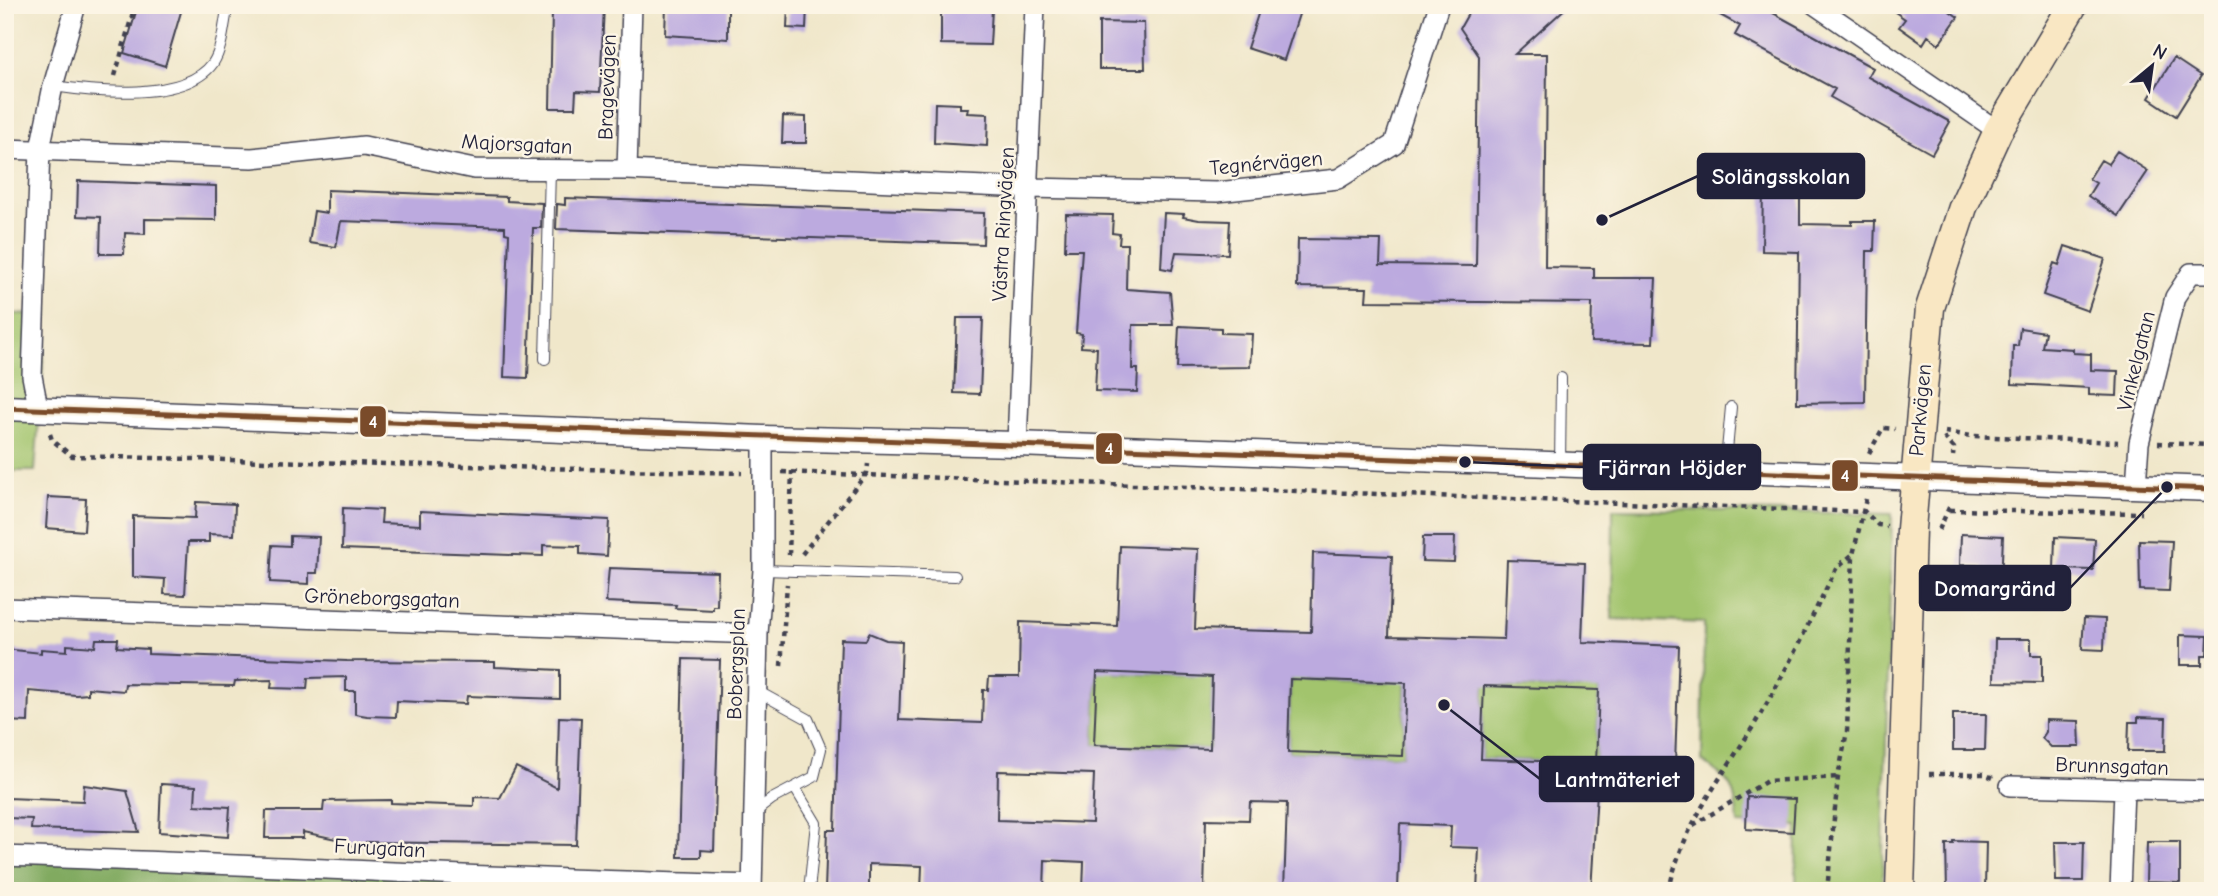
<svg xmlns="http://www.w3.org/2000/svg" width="2218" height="896" viewBox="0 0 2218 896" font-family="'Comic Neue',sans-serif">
  <rect width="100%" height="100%" fill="#fcf5e5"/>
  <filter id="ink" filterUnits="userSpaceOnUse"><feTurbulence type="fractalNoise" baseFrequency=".0143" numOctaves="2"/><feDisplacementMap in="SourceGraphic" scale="14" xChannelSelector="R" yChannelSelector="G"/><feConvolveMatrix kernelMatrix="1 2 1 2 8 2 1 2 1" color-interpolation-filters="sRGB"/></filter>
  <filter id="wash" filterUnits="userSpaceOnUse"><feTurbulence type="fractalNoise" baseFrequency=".00686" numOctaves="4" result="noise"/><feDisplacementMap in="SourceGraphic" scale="28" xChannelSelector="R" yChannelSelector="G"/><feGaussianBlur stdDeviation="1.57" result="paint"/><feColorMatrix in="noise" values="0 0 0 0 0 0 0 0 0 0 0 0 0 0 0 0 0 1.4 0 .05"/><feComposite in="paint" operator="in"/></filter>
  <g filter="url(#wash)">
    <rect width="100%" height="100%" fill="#f0e7ca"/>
    <path fill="#a2c46d" stroke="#627354" stroke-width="2" d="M47,309L35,471H5V313L35,315Z
      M1613,509L1892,514L1882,891H1796L1797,826L1738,824C1734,785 1734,784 1702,761L1704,623L1612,619Z
      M1098,654L1116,673L1193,676L1213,658L1210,749L1094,745Z
      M1291,660L1309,680L1387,683L1406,665L1403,756L1288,752Z
      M1485,667L1503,687L1580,689L1600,671L1596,763L1481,759Z"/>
    <path fill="#81aa60" stroke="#52664e" stroke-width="2" d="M5,856L525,879L524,891H5Z"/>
    <g id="blocks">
      <path fill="#bcaadf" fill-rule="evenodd" d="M138,5H183L165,66L124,53Z
        M568,5H604L600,92L576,91L575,108H550L552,12H567Z
        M666,5H728V39L665,35Z
        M788,5H807L806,29L787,28Z
        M1261,5H1302L1284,60L1247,48Z
        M1473,5H1569L1515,54H1547L1545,267L1594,268V278H1656L1653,343L1591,342L1592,303L1366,301L1367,288L1297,287L1298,239L1381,240L1380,265L1476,266L1479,56L1460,28Z
        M1702,5H1777L1773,13L1873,68L1868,77L1950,122L1932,154L1830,97L1835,89L1735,35L1740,26Z
        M1885,5H1941L1958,17L1939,44L1928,36L1923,44L1899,27L1905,19Z
        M941,7L992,9L990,45L941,44Z
        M1099,22L1144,23L1145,69H1099Z
        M2174,58L2201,76L2176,116L2149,98Z
        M935,103L960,104V108H968L967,113L988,114L987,146L934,143Z
        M783,116L806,117V143H782Z
        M2117,151L2148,171L2118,216L2088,196L2096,183L2089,179L2101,160L2108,164Z
        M78,181L216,186V220L145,219V234L125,233L124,254H100L101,217L77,216Z
        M1763,187L1800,188V224L1852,225V221H1875L1874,251H1867L1865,402L1797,403L1799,252L1762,251Z
        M327,190L507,197V201L542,203L541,228H533L528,378L504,377L509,234L505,233V227L341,221L336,247L309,243L314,211L327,213Z
        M565,198L984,213L983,244L556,229L557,204L565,205Z
        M1164,213L1184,214L1183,217L1199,220L1230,221L1228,254L1176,252L1172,270L1161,268Z
        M1066,214L1113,215L1112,233L1120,234L1119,244H1127L1126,289L1170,292L1173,325H1133L1132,369H1138L1137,392L1095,391L1097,348L1081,347L1082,334L1076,333L1082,250H1065Z
        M2065,246L2105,259L2088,311L2043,295L2054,263L2059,265Z
        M957,318H983L980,394L954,393Z
        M1179,326L1221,328V333L1252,334L1250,367L1177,368Z
        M2020,328L2045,332L2042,347L2073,349V353L2091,354V370L2118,371L2117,396L2089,395V388L2012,384L2013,346H2018Z
        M48,497L86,499L84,531L46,528Z
        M196,502L235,504L234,535L209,534V542H188L185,595L164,594L165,579L133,577V516L195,518Z
        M343,508L382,510L381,523L420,525V511L609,520L607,556L580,554V546L543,545V556L342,549Z
        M1961,534L2003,536L2001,584L1982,583L1983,566L1960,565Z
        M290,536L319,537L317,573H309V584L270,582L272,545L290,546Z
        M1423,537H1455L1454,562L1422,561Z
        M2055,537L2095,539L2093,570L2054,569Z
        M2139,540L2172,541L2169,591L2140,590Z
        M1120,546L1198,549L1195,629L1311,632L1313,553L1392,556L1389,636L1504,639L1507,560L1585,563L1582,642L1679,646L1674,795L1597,792L1591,891H1477L1479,848L1450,847L1451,826L1400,824L1398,891H1284L1287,803L1250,802L1249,820L1206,819L1204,891H1083L1084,862L1045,860L1044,891H921L922,866L869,864V891H825L827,830H835L841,639L866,640L869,633L886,640L902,641L899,720L982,723L983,690H988L989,677H1019L1020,622L1117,626ZM1097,672L1212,677L1210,749L1094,745ZM1290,679L1406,683L1403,756L1288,752ZM1484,686L1599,690L1596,763L1481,759ZM998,771L1094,774L1092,823L997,820Z
        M609,568L718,572L717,606H713V610L675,608L676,605L606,602Z
        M2084,618L2105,619L2104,650L2082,649Z
        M2180,635L2208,636L2207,655H2202V665H2180Z
        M96,639H118L117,647L148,649V654L347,661L495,662V667L560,670V699L467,696L466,704L397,701L396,717L367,716L355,714V691H346V677L308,678L307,689L271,688L272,680L235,681L234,686L125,684L124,691L88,688V694L76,695L29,691L28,722L5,721V649L41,653V649L67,651V645L95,647Z
        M1995,639H2031V655H2042V683L1994,682Z
        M683,659L720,660L714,851L701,850V857H678Z
        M1953,714H1986L1985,750H1953Z
        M559,717L581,718L576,845L366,842V846L340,845L341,840L303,832V838H265L266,811H323L324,801L391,800V803L474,806V797L500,798L516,767L557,788Z
        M2138,717L2166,718L2165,751H2128L2129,722H2138Z
        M2046,720L2079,721L2080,747H2051L2042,738L2046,732Z
        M161,784L196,786L195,805L230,807L228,837L159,832Z
        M84,785L127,791L139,832L31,829L32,819L7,818L8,798L83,801Z
        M1747,797L1795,799L1793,832L1746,829Z
        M1953,841L1986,842L1985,888L1947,891L1946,844H1953Z
        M2055,842H2084L2083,881H2056Z
        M2147,842H2180V883L2146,882Z"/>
    </g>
  </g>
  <g filter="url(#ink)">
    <use href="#blocks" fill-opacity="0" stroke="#414050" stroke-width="2"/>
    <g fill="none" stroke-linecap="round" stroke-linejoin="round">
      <defs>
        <path id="service" d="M53,86C94,92 185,102 213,63C223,48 224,22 228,5
          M545,359L550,170
          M1560,466L1561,378
          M1725,472L1731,407
          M763,570L955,576
          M795,788L816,823L809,891
          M755,812L772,799L814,777L821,749L808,719L757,691"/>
        <path id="minor" d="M1815,5L1998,131
          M5,149L252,158L364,146L474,169L627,170L1029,188L1217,192L1338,179L1394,144L1439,5
          M627,170L632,5
          M38,407L32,376L40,149L53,86L76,5
          M1017,444L1035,5
          M2136,486L2139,443L2175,297L2191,273H2213
          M5,608L758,634
          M2010,786L2213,791
          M5,856C254,864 503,879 752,885
          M752,891L758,634L763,570V438
          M2120,891L2124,790"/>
        <path id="tertiary" d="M5,408L763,438L1017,444L2213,489"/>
        <path id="secondary" d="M1900,891L1911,529L1930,308L1963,207L1998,131L2073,5"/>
      </defs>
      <use href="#service" stroke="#414050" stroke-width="12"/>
      <use href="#minor" stroke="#414050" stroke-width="22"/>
      <use href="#tertiary" stroke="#414050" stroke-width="27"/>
      <use href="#secondary" stroke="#414050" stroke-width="31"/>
      <path stroke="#414050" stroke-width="4.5" stroke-dasharray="5 5" stroke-linecap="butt" d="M115,76L135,5
        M1945,432L1972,436L2118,442
        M50,434L52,440L72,456L742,473
        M1944,437L1954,448L1953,456
        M2158,443L2213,445
        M1869,453L1883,428L1895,429
        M782,472L1865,512L1878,525L1887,526
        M1950,510L2142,513
        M1939,530L1951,503
        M802,554L867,473L868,464
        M789,555L792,471
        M781,666L787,584
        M1929,774H1984L1993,778
        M1693,825L1767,781L1838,777
        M1669,891C1681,826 1724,775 1757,720C1787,671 1811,618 1837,567L1852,555
        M1827,891L1838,777L1847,732L1853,555L1866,499"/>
      <use href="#service" stroke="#fff" stroke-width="10"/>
      <use href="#minor" stroke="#fff" stroke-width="19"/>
      <use href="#tertiary" stroke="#fff" stroke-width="24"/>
      <use href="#secondary" stroke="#f9e7c3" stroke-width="28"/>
      <defs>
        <path id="bus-1" d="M5,408L2213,489"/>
      </defs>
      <use href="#bus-1" stroke="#fcf5e5" stroke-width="10"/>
      <use href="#bus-1" stroke="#7a4b2a" stroke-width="5"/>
    </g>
  </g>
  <g text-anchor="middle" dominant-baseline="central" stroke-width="5" stroke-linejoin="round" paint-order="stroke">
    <g font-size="21" fill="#22223b" stroke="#fcf5e5">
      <text transform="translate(607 87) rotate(-88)">Bragevägen</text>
      <text transform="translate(517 144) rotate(3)">Majorsgatan</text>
      <text transform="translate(1266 163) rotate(-5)">Tegnérvägen</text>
      <text transform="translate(1003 224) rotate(-87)">Västra Ringvägen</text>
      <text transform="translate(2136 361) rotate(-76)">Vinkelgatan</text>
      <text transform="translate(1920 410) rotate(-85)">Parkvägen</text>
      <text transform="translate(382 598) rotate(2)">Gröneborgsgatan</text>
      <text transform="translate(736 664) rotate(-88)">Bobergsplan</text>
      <text transform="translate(2112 766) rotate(2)">Brunnsgatan</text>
      <text transform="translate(380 848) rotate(3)">Furugatan</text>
    </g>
  </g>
  <path fill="none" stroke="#22223b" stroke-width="2.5" d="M1602 220L1698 176M1465 462L1584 467M2167 487L2070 588M1444 705L1540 779"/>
  <g fill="#22223b" stroke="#fcf5e5" stroke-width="2.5">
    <circle cx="1602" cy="220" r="7"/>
    <circle cx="1465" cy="462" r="7"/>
    <circle cx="2167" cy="487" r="7"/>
    <circle cx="1444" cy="705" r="7"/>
  </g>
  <g fill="#22223b" stroke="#22223b" stroke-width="2.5">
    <rect x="1698" y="154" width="166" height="44" rx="7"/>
    <rect x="1584" y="445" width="176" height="44" rx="7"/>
    <rect x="1920" y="566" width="150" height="44" rx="7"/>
    <rect x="1540" y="757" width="153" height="44" rx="7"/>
  </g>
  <g font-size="23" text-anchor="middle" font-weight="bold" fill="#fff">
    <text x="1781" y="184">Solängsskolan</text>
    <text x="1672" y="475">Fjärran Höjder</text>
    <text x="1995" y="596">Domargränd</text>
    <text x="1617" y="787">Lantmäteriet</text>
  </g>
  <g stroke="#fcf5e5" stroke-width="2.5">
    <rect x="359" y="405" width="28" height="33" rx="7" fill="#7a4b2a"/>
    <rect x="1095" y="432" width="28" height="33" rx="7" fill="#7a4b2a"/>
    <rect x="1831" y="459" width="28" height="33" rx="7" fill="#7a4b2a"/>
  </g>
  <g font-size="19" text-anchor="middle" font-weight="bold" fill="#fff">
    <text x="373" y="428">4</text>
    <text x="1109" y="455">4</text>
    <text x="1845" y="482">4</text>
  </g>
  <rect width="2218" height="896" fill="none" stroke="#fcf5e5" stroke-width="28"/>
  <g transform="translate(2152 66) rotate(29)" stroke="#fcf5e5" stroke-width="5" paint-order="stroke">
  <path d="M0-5L12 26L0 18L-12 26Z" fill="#22223b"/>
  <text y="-10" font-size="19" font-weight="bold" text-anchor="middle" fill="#22223b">N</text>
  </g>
</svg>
